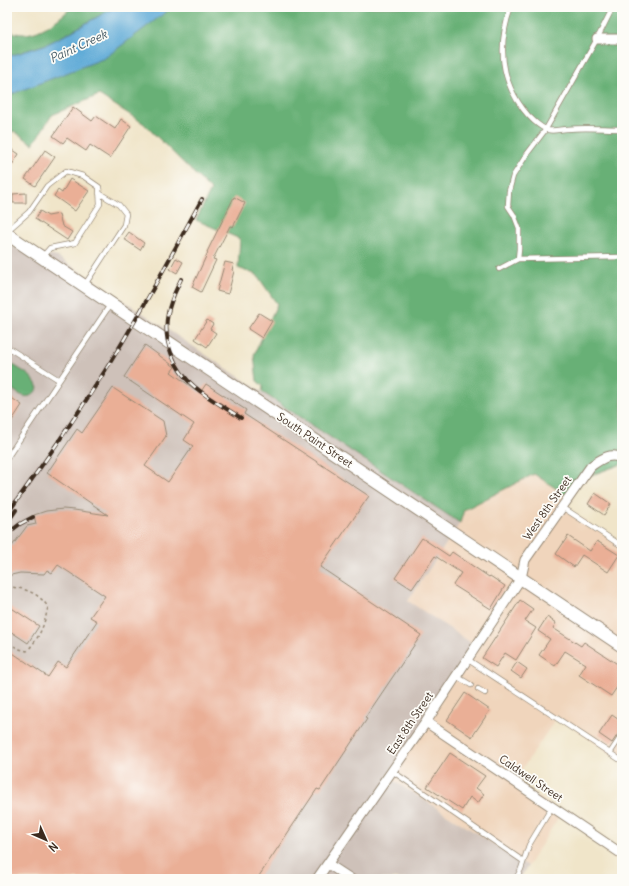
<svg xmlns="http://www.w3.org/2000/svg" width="629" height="886" viewBox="0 0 629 886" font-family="Delius,sans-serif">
  <rect width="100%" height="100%" fill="#fdfcf7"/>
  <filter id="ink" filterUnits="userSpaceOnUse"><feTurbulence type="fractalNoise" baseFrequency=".025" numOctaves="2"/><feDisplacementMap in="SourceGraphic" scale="8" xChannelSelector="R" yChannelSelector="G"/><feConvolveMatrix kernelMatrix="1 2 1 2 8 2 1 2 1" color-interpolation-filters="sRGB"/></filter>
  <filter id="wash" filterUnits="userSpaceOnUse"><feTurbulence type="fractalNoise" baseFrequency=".012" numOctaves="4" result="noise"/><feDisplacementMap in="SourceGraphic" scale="16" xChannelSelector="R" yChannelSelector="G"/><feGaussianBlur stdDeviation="0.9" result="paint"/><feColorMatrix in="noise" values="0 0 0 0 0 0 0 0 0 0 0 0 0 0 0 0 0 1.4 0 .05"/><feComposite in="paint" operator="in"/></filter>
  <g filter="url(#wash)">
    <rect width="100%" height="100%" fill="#f0e5c9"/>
    <path fill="#f0d5bc" d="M532,472L569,497L563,507L622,546V761L557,717L514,781L561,813L528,866L388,777L408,601L460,523L473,482Z"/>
    <path fill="#cec1b9" d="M7,245L58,257L460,523L408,601L476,646L388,777L528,866L519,879H7Z"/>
    <path fill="#68b076" stroke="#526d4a" d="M72,7H115L65,35L47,44L7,57V29C29,44 56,22 72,7Z
      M170,7H622V464L583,478L569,497L534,474L464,510L460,523L262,392L263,386L257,381L254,355L277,304L257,275L238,268L240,239L196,220L211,190L143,123L99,95L52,115L33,144L14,131L7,134V96L165,12Z
      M7,360C19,371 32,372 38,388C28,404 20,394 7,386Z"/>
    <path fill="#5faad7" stroke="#4d6a7a" d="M115,7H170L166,12L105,58L7,96V57L47,44L65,35Z"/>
    <g id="blocks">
      <path fill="#eaaf96" d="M73,107L92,121L96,116L115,129L121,119L131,126L110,158L90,145L86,151L67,138L63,143L53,136Z
        M7,146L19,154L12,165L7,162Z
        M45,150L55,157L35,186L25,179Z
        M70,179L89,191L75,211L54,196L58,190L62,193Z
        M26,193V203H13V194Z
        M234,197L245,203L233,227L230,226L213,259L216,260L201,292L192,287L208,252H207Z
        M40,211L48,216L59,214L62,226L72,232L67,240L35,219Z
        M129,232L144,243L140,250L124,239Z
        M176,258L183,262L177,273L170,269Z
        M225,262L234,264L232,270L234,271L228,294L217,291Z
        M259,313L272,321L262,338L248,329Z
        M207,320L213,324L210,329L216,333L207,347L195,339Z
        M145,345L175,367L171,372L200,393L206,384L246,410L244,414L369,496L320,567L421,635L365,718L367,719L320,790L317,789L257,879H7V649L48,677L58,662L66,667L97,621L90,617L105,596L58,565L52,573L47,570L44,574L20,573L7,576V542L12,546L27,526L36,524L34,515L46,511L63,509L74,510L108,515L47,473L77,429L82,433L113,388L163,421L166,436L145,466L168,482L193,446L184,440L194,424L124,377Z
        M7,395L22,405L7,428Z
        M595,493L611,504L604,515L588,504Z
        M568,536L590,551L597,541L619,555L608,572L582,555L574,567L556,554Z
        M422,538L449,556L452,552L489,577L490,576L505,586L491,609L453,585L461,573L435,556L412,589L395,578Z
        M520,600L533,609L525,621L536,628L516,660L505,653L496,667L482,658Z
        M7,605L39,626L28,643L7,629Z
        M547,617L556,623L553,628L581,646L584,642L622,667V680L611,696L579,675L586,664L565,651L555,666L539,655L550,639L538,631Z
        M517,662L527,669L521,678L511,671Z
        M465,693L490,710L472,737L447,720Z
        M612,715L622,722V728L612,743L599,734Z
        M450,753L485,776L476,788L484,794L478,803L470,797L462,810L427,787Z"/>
    </g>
  </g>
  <g filter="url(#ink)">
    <use href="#blocks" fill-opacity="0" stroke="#968874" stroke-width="1"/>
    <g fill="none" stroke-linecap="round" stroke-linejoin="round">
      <defs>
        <path id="service" d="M511,7C498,43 499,77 523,109C528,116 539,127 548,130C553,132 561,129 567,129C585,127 604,129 622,129
          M7,231L29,212L47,186L66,171L83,176L99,187L100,204L75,243L50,248L43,256
          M518,259L519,249V228L514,215L508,206L509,191L513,176L527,154L546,129L597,39L613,7
          M499,269L518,259L622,257
          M84,286L124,225L126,214L119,205L99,193
          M7,347L59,380
          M7,458L110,305
          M562,507L622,546
          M467,659L622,761
          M456,676L471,685
          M478,689L485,693
          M610,753L622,735
          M392,771L523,861
          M516,879L521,869L529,845L552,807"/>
        <path id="minor" d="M597,39H622
          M426,722L622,854
          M328,864L351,879
          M317,879L426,722L521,578L525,560L591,466C600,460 611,451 622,459"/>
        <path id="secondary" d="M7,234L622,646"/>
      </defs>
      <use href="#service" stroke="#968874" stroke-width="6"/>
      <use href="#minor" stroke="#968874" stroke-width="11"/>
      <use href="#secondary" stroke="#968874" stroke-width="14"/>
      <path stroke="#968874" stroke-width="1.5" stroke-dasharray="3 3" stroke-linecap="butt" d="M7,587C23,587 39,593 48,607C44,626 40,637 27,651L19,649L7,642"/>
      <use href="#service" stroke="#fff" stroke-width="4.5"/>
      <use href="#minor" stroke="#fff" stroke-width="9"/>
      <use href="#secondary" stroke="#fff" stroke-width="12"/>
      <defs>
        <path id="rail" d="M181,279C176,290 170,301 168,313C162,340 174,370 195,387C209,399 226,408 241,418
          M7,514C53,451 98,386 136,319C159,279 180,239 202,199
          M7,523L16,510
          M7,534L20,524L33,517"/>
      </defs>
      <use href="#rail" stroke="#3b2a1e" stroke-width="4"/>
      <use href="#rail" stroke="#fdfcf7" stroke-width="2.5" stroke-dasharray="8" stroke-linecap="butt"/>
    </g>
  </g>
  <g text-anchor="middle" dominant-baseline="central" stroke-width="3.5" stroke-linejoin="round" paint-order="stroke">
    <g font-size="11" fill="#3b2a1e" stroke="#fdfcf7">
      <text transform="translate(315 440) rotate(34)">South Paint Street</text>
      <text transform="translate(547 508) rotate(-55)">West 8th Street</text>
      <text transform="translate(410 723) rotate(-56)">East 8th Street</text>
      <text transform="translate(531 778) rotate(34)">Caldwell Street</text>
    </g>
    <g font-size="12" font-style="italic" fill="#495d68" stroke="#fdfcf7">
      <text transform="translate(78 46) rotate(-25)">Paint Creek</text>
    </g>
  </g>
  <rect width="629" height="886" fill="none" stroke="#fdfcf7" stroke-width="24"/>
  <g transform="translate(46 840) rotate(135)" stroke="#fdfcf7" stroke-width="3" paint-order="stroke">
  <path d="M0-3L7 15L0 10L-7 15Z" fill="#3b2a1e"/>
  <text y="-6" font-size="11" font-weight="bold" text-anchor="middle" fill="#3b2a1e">N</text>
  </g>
</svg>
